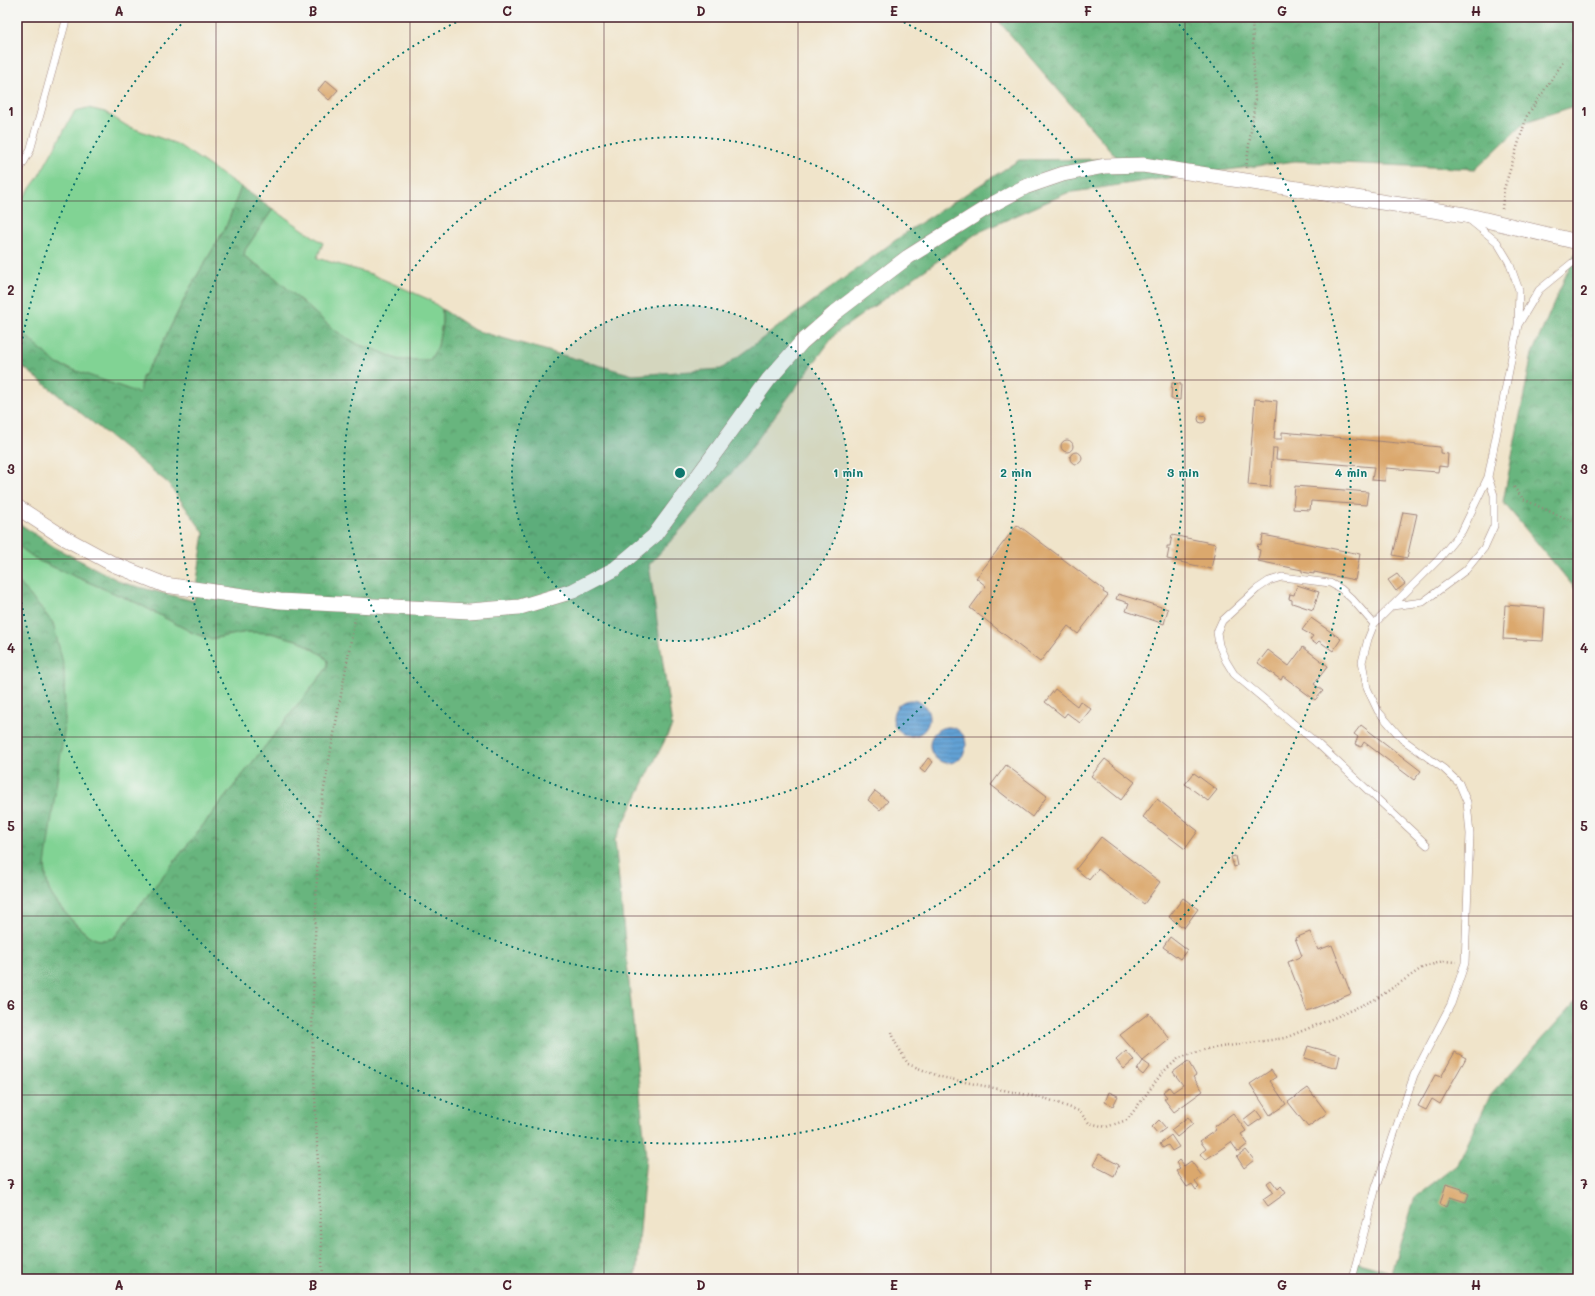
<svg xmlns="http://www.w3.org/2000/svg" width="1595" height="1296" viewBox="0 0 1595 1296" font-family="Mali,sans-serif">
  <defs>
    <pattern id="forest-crowns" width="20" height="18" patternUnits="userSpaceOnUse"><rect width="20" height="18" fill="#68b57e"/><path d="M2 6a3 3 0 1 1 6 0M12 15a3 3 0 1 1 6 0" fill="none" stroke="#589367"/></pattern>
    <pattern id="water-rules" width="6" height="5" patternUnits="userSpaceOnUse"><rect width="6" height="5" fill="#62a2d5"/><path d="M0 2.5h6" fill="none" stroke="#5383ad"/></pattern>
  </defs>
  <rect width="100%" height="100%" fill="#f6f6f2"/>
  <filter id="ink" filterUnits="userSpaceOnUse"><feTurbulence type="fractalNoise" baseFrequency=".025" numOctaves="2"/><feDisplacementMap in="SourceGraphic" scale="8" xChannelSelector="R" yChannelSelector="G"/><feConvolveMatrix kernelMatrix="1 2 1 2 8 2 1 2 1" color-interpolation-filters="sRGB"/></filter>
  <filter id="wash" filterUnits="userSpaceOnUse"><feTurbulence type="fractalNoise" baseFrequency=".012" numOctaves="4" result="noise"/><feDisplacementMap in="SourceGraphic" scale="16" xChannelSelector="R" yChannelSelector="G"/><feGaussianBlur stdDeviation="0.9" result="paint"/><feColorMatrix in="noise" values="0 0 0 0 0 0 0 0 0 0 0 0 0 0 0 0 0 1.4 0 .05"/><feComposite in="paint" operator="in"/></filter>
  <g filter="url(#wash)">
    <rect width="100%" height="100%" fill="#f0e4ca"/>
    <path fill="#81d394" stroke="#667960" d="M88,108L105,112L127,126L177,144L241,187L226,227L191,286L158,352L142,378L139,394L57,364L17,328V206L37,179L75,111Z
      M273,209L323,243L317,258L371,274L428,299L442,309V323L438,346L430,360H399L376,350L359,345L334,330L273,276L244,256L245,250Z
      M17,545L39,561L137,603L193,633L210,639L247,632L271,633L300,641L324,656L328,661L327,668L114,938C107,940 99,941 93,938C81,932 54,902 49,890C46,883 46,873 45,865L53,623L17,580Z"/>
    <path fill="url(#forest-crowns)" stroke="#596a54" d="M995,17H1578V105L1525,122L1476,169L1295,161L1145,181L1067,193L977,233L836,333L737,467L649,565L672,726L615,840L646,1156L636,1279H17V580L53,623L64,667L65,724L45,865C46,873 46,883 49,890C54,902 81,933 93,938C99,941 107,940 114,938L327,668L328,661L324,656L300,641L271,633L247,632L210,639L193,633L137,603L39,561L17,545V522L54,547L123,583L194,601L204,533L168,483L17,362V328L57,364L139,393L142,378L158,352L191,286L226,227L241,187L273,209L245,250L244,256L273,276L334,330L359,345L376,350L399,360H430L438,346L442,323V309L474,330L633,375L721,369L908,231L1019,160L1118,159Z
      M1578,247V592L1503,502L1532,354Z
      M1578,999V1279H1350L1355,1262L1391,1272L1415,1197L1458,1164L1490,1096Z"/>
    <path fill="url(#water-rules)" stroke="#566080" d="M893 718a18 18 0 1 1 36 0a18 18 0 1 1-36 0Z
      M930 745a18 18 0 1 1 36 0a18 18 0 1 1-36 0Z"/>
    <g id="blocks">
      <path fill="#dba86d" d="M326,80L338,90L329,100L318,90Z
        M1172,383L1181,384L1180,400L1171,399Z
        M1255,399L1277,401L1274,439H1282V432L1440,447V453L1448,454L1447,467L1439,466L1438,472L1386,468L1385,481L1372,480L1374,467L1276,459L1277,448H1273L1270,487L1248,485Z
        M1198 419a4 4 0 1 1 8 0a4 4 0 1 1-8 0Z
        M1061 446a6 6 0 1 1 12 0a6 6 0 1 1-12 0Z
        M1070 458a6 6 0 1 1 12 0a6 6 0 1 1-12 0Z
        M1295,486L1368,492L1366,505L1311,501L1310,510L1293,509Z
        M1403,512L1417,514L1407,558L1393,555Z
        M1017,525L1022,529V528L1104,590L1103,592L1108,595L1078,634L1068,626L1040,662L970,608L986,586L976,578Z
        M1172,535L1216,544L1211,569L1167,559L1169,549H1167V546H1170Z
        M1263,535L1360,554L1355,580L1314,572V574L1302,572V570L1258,561L1260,550L1257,549L1258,544L1261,545Z
        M1397,574L1405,584L1396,591L1388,580Z
        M1297,585L1319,592L1313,610L1292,603V600L1289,599L1290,594L1294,595Z
        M1118,594L1168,609L1164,624L1126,611L1129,603L1116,599Z
        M1505,605L1545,608L1543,641L1503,639Z
        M1311,618L1341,639L1333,651L1319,641L1316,644L1310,640L1313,636L1302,630Z
        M1303,647L1328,666L1314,684L1323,691L1315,700L1283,676L1281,680L1258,663L1268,650L1289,666Z
        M1055,689L1077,706L1080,701L1091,709L1080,723L1067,713L1064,717L1045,702Z
        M1361,725L1421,771L1414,780L1364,742L1361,747L1355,744L1358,737L1354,734Z
        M928,758L933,762L925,773L920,769Z
        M1105,759L1135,782L1121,800L1091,776Z
        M1006,765L1047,796L1032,817L991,785Z
        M1194,773L1217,790L1208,801L1185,784Z
        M875,791L888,801L880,810L868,800Z
        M1157,799L1198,831L1185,849L1143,817Z
        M1101,837L1160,882L1144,904L1098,869L1089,880L1076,869Z
        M1235,856L1237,866L1234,867L1231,857Z
        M1183,898L1198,909L1184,928L1169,917Z
        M1310,932L1318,950L1332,945L1351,994L1307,1011L1288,962L1302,956L1295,938Z
        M1170,937L1187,950L1180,959L1163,947Z
        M1149,1013L1170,1039L1143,1061L1150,1066L1143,1075L1137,1070L1143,1061L1120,1035Z
        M1308,1046L1340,1055L1337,1068L1304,1058Z
        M1126,1051L1134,1060L1124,1069L1116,1060Z
        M1455,1052L1466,1058L1440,1104L1432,1099L1426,1110L1418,1106L1435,1075L1441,1077Z
        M1188,1061L1196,1075L1193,1077L1203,1091L1174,1112L1164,1099L1167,1097L1163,1092L1169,1087L1173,1092L1183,1085L1173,1072Z
        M1271,1070L1276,1077L1270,1081L1286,1104L1270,1115L1250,1084Z
        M1308,1088L1327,1113L1308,1127L1288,1102Z
        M1109,1092L1118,1096L1113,1106L1105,1102Z
        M1256,1110L1262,1118L1249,1127L1243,1120Z
        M1233,1113L1246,1131L1241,1134L1248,1144L1238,1152L1231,1142L1205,1160L1200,1154L1206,1149L1200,1141L1216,1130L1214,1127Z
        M1188,1117L1193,1124L1177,1137L1171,1130Z
        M1159,1120L1166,1128L1158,1134L1152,1127Z
        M1171,1135L1179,1147L1172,1151L1168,1145L1163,1148L1160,1144Z
        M1246,1150L1254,1160L1244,1168L1237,1157Z
        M1099,1154L1119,1165L1114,1176L1093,1165Z
        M1179,1160L1184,1166L1191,1161L1202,1176L1195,1182L1199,1187L1196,1190L1192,1184L1187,1187L1176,1171L1180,1168L1176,1163Z
        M1271,1180L1278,1189L1281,1186L1286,1193L1268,1206L1263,1199L1273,1192L1267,1183Z
        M1446,1184L1462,1189V1191L1469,1194L1466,1202L1450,1197L1447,1207L1440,1204Z"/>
    </g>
  </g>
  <g filter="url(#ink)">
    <use href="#blocks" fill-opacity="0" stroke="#9d827a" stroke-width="1"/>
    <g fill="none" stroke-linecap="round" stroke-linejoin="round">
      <defs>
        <path id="service" d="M17,174L30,151L67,17
          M1518,325L1539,290L1572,263L1578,261
          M1392,606L1423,602L1466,570L1484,548L1494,526V495L1488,477
          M1374,624L1352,599L1341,589L1330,583L1282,577L1269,581L1257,589L1222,621L1217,632L1219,645L1226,661L1234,674L1319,745L1427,845
          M1352,1279L1376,1187L1414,1075L1451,1004L1465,963L1470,834L1467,802L1459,783L1444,769L1402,739L1378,711L1367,688L1362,662L1368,639L1374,624L1439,559L1462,531L1488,477L1518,325L1519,290L1509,262L1497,242L1471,221"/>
        <path id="minor" d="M17,507L63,537L113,564L165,585L280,601L469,611L520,607L573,591L615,569L654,536L769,379L801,343L836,312L908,257L991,205L1025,187L1063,174L1105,166L1143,165L1465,215L1578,242"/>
      </defs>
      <use href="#service" stroke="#9d827a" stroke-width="8"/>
      <use href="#minor" stroke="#9d827a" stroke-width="16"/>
      <path stroke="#9d827a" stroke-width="2.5" stroke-dasharray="1 3" stroke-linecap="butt" d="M1246,168L1255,101L1252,17
        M1502,209L1504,189L1527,116L1563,62
        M1514,487L1523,499L1566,519L1578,522
        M892,1032L895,1042L908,1064L941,1077L1047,1099L1079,1111L1089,1123L1106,1127L1127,1120L1163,1072L1179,1058L1207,1049L1285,1038L1336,1017L1376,999L1422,968L1443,961L1456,962
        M323,1279L312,1029L319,816L355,618"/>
      <use href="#service" stroke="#fff" stroke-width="7"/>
      <use href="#minor" stroke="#fff" stroke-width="15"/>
    </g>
  </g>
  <path fill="none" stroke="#4a1f2b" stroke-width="1" stroke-opacity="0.55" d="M216,17V1279M410,17V1279M604,17V1279M798,17V1279M991,17V1279M1185,17V1279M1379,17V1279M17,201H1578M17,380H1578M17,559H1578M17,737H1578M17,916H1578M17,1095H1578"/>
  <circle cx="680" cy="473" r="168" fill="#0f766e" fill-opacity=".12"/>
  <g fill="none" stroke="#0f766e" stroke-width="2" stroke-dasharray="2 4">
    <circle cx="680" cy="473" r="168"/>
    <circle cx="680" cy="473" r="336"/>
    <path d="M893 17A503 503 0 1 1 467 17"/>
    <path d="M17 368A671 671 0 0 1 185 20M1175 20A671 671 0 1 1 17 578"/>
  </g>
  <circle cx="680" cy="473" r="6" fill="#0f766e" stroke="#f6f6f2" stroke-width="2"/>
  <g font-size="12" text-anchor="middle" font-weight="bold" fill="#0f766e" stroke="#f6f6f2" stroke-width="3" stroke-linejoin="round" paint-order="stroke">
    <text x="848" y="477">1 min</text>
    <text x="1016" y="477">2 min</text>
    <text x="1183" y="477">3 min</text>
    <text x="1351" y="477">4 min</text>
  </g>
  <rect width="1595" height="1296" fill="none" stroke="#f6f6f2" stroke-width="44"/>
  <rect x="22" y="22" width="1551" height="1252" fill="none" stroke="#4a1f2b" stroke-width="1.5"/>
  <g font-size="13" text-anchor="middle" font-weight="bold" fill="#4a1f2b">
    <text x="119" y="16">A</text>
    <text x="313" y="16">B</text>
    <text x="507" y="16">C</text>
    <text x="701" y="16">D</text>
    <text x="894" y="16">E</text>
    <text x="1088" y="16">F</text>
    <text x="1282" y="16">G</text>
    <text x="1476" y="16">H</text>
    <text x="11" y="116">1</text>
    <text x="1584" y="116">1</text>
    <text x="11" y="295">2</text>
    <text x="1584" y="295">2</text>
    <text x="11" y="474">3</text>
    <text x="1584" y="474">3</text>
    <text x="11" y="653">4</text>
    <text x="1584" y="653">4</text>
    <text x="11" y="831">5</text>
    <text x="1584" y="831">5</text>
    <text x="11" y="1010">6</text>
    <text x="1584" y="1010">6</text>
    <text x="11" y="1189">7</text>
    <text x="1584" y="1189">7</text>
    <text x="119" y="1290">A</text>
    <text x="313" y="1290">B</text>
    <text x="507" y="1290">C</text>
    <text x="701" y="1290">D</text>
    <text x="894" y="1290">E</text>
    <text x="1088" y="1290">F</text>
    <text x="1282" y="1290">G</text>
    <text x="1476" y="1290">H</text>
  </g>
</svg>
